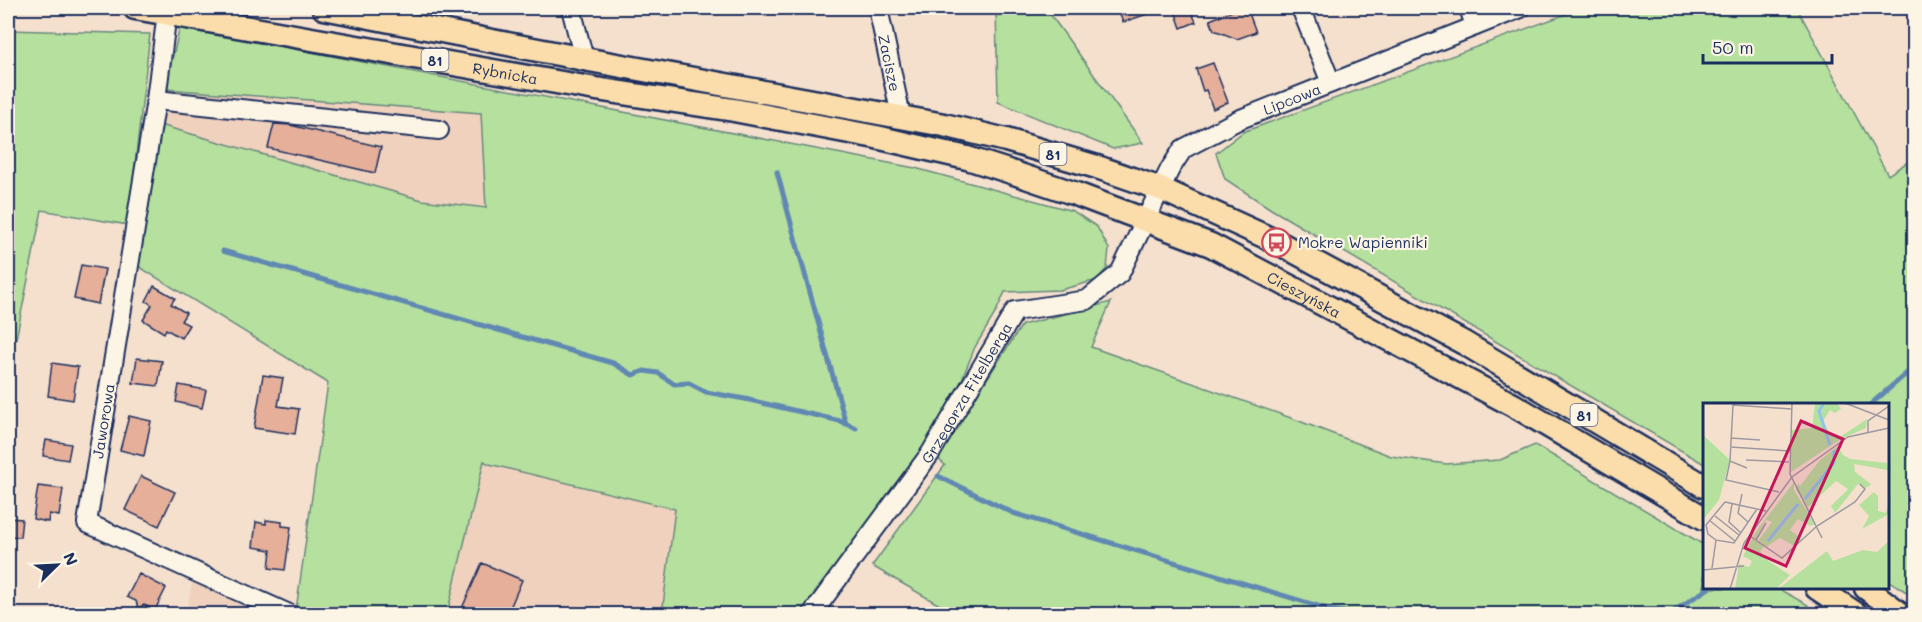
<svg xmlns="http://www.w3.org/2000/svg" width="1922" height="622" viewBox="0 0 1922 622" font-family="Mali,sans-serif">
  <rect width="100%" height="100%" fill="#f5e0ce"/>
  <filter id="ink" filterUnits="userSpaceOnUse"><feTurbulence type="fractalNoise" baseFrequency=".0167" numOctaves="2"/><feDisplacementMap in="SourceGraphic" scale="12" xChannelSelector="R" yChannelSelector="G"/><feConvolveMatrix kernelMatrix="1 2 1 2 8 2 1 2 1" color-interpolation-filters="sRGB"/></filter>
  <g filter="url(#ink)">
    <path fill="#f0d1be" d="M165,89L481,113L486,208L422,200L160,125Z
      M483,461L489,464L675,509L662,614H447Z
      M192,583L282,614H186Z"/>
    <path fill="#b6e09d" stroke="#68887e" stroke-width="1.5" d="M996,8H1050V14L1143,143L1113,149L998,102Z
      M1583,8H1797L1888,175L1914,158V597L1888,580V404H1704V464L1271,209L1225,179L1216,153L1243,132Z
      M180,27L915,168L1073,211L1097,227L1109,249L1107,268L1097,280L1060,290L1005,292L996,312L975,347L954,399L937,432L841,560L804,614H662L675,509L489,464L484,461L447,614H307L296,610L328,383L136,265L160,125L422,200L486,208L481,113L165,89Z
      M8,30L150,34L128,225L42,210L16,339L8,338Z
      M1111,302L1091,347L1291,418L1391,456L1446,464L1500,460L1535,445L1704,545V588H1777L1808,605L1805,614H955L872,566L945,465L936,457L1022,325Z"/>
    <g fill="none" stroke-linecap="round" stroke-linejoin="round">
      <path stroke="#6088b3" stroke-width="5" d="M777,172L846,424
        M223,251L613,363L633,375L644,371L658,373L674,384L689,383L706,392L745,399L840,421L856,428
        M1871,404L1914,367
        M938,476L1013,513L1331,610L1357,614
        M1669,614L1709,588"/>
    </g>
    <path fill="#e5af9a" stroke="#1b2f5e" stroke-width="1.5" d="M1117,8H1160V10L1123,22Z
      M1174,8H1190L1196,22L1181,28Z
      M1239,8H1247L1256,32L1237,39L1214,30L1210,20Z
      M1213,63L1228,102L1213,109L1206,90L1203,91L1196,69Z
      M274,124L290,125L381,147L375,173L268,148Z
      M81,265L105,269L98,304L74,299Z
      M154,286L175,298L171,304L186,313L181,321L189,325L181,338L166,329L164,333L143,320L152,305L146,301Z
      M137,358L162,361L158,386L133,383Z
      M52,363L78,367L73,400L48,396Z
      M263,375L283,378L278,406L299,409L295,434L254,428Z
      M179,385L206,390L202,408L176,402Z
      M129,416L151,421L144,456L120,450Z
      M46,440L71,444L68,460L43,456Z
      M141,476L175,492L159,526L125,510Z
      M38,486L63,489L59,516L49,514L48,522L33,519Z
      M8,518L22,519L20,537L8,536Z
      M266,520L282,522V526L291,527L285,570L269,568L271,550L253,547L256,522L266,524Z
      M482,563L522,580L507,615H459Z
      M139,574L166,588L155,610L144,605L138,608L136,601L127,597Z"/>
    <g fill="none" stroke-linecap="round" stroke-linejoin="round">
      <defs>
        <g id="minor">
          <path d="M571,8L584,59"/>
          <path id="s1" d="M878,8L901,116"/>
          <path d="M1301,8L1331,83"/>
          <path d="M1469,8L1475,26"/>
          <path d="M167,12L156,100L87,523L289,614"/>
          <path d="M156,100L439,130"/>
          <path id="s2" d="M812,614L930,454L1015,311L1087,300L1120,273L1170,169L1183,149L1238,120L1521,8"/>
        </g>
        <g id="major">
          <path id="s3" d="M135,8L596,89L734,110L876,137L967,158L1008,171L1076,194L1211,245L1515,406L1704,518"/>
          <path d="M324,8L584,59L944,125L1006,140L1097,167L1161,189L1277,242L1464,343L1704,486"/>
          <path d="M1817,588L1856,614"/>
          <path d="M1866,588L1901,614"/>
        </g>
      </defs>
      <use href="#minor" stroke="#1b2f5e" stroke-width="22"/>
      <use href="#major" stroke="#1b2f5e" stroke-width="27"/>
      <use href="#minor" stroke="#fcf5e5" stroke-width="18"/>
      <use href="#major" stroke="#fbddab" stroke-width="22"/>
    </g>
  </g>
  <defs>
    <symbol id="bus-ring" viewBox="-11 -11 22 22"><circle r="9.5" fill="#fcf5e5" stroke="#d1495b" stroke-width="1.5"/><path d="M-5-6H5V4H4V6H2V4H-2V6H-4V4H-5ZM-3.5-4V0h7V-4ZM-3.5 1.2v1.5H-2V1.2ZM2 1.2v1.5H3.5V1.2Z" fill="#d1495b"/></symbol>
  </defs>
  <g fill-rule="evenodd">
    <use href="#bus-ring" x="1260" y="226" width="33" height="33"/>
  </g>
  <g text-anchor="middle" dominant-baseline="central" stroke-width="4.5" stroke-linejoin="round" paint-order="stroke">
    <g fill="#fcf5e5" stroke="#5e6a86" stroke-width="1.5">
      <rect x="421.5" y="49" width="27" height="22" rx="4.5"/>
      <rect x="1039.5" y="143" width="27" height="22" rx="4.5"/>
      <rect x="1570.5" y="404" width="27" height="22" rx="4.5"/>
    </g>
    <g font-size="14" font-weight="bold" fill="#1b2f5e">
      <text x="435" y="60">81</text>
      <text x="1053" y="154">81</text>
      <text x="1584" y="415">81</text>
    </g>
    <g font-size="15" fill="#1b2f5e" stroke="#fcf5e5">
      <text stroke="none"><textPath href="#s1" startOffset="56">Zacisze</textPath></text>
      <text stroke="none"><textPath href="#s3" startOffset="376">Rybnicka</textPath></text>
      <text stroke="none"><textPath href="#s2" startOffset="740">Lipcowa</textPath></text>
      <text stroke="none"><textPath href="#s3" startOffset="1210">Cieszyńska</textPath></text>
      <text stroke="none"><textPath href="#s2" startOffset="270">Grzegorza Fitelberga</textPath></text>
      <text transform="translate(103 421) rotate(-81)">Jaworowa</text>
    </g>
    <g font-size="15" fill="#1b2f5e" stroke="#fcf5e5" text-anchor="start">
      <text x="1298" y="242">Mokre Wapienniki</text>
    </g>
  </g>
  <g transform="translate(1703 403)">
    <rect width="186" height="186" fill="#f5e0ce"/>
    <path d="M112,0H134L138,6L132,10L127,7L120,18L127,31L137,34L164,16L163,25L138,36L88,69L89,27L109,25ZM0,32L27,57L16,97L0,117ZM135,43L140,52L147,56L184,60L185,67L151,61L152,69L168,81L166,83L161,86L155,81L132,110L128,103L145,86L133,78L105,104L93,87L95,80L97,83L117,57ZM91,79V87L112,121L107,123L95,116L87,127L99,136L91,143L77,135L63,144L55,138L69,119L63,117L53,137L49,134ZM171,89L175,93V108L183,110L186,99V111L159,126L166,113L156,102ZM49,136L61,143L57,148L64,157L87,172L73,186H32L36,161L46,164L49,158L40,153ZM186,138V186H75L124,148L130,158L160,147L174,149Z" fill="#b6e09d"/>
    <path fill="none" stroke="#8ec4ec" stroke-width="3" d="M121,0L116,8L127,42M102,96L131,60V47M65,138L95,101"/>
    <path fill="none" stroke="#9e99a1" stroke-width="1.5" d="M89,0L87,71L119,135M142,0L186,17M165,29V18L186,3M28,35L57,37M27,44L87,48M43,57L86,59M27,58L30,2L88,6M44,65L27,58L23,77L76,89M39,91L35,110L45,119M22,99L63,108M29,101L26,119L38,130M12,113L36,132M6,117L32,138M48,134L79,155L114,123L152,99L162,86L157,81M13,137L5,131L3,122L22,99M53,137L63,120M9,165L13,137L31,140L54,106M0,167L41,163M27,186L41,140L89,74L145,34L186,25"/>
    <path fill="#c2185b" fill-opacity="0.15" stroke="#c2185b" stroke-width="3" d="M98,18L140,36L83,163L42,145Z"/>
    <rect width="186" height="186" fill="none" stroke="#1b2f5e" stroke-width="3"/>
  </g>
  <rect width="1922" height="622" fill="none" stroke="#fcf5e5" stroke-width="30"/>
  <rect x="15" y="15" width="1892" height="592" fill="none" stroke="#1b2f5e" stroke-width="2" filter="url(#ink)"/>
  <g transform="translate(57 565) rotate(66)" stroke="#fcf5e5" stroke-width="4.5" paint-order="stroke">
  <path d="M0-4.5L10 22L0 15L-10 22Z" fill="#1b2f5e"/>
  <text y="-9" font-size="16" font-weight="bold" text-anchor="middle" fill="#1b2f5e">N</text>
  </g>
  <path d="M1703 54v9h129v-9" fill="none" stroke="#1b2f5e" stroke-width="3"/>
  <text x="1712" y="54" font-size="18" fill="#1b2f5e" stroke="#fcf5e5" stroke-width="4.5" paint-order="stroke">50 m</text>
</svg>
